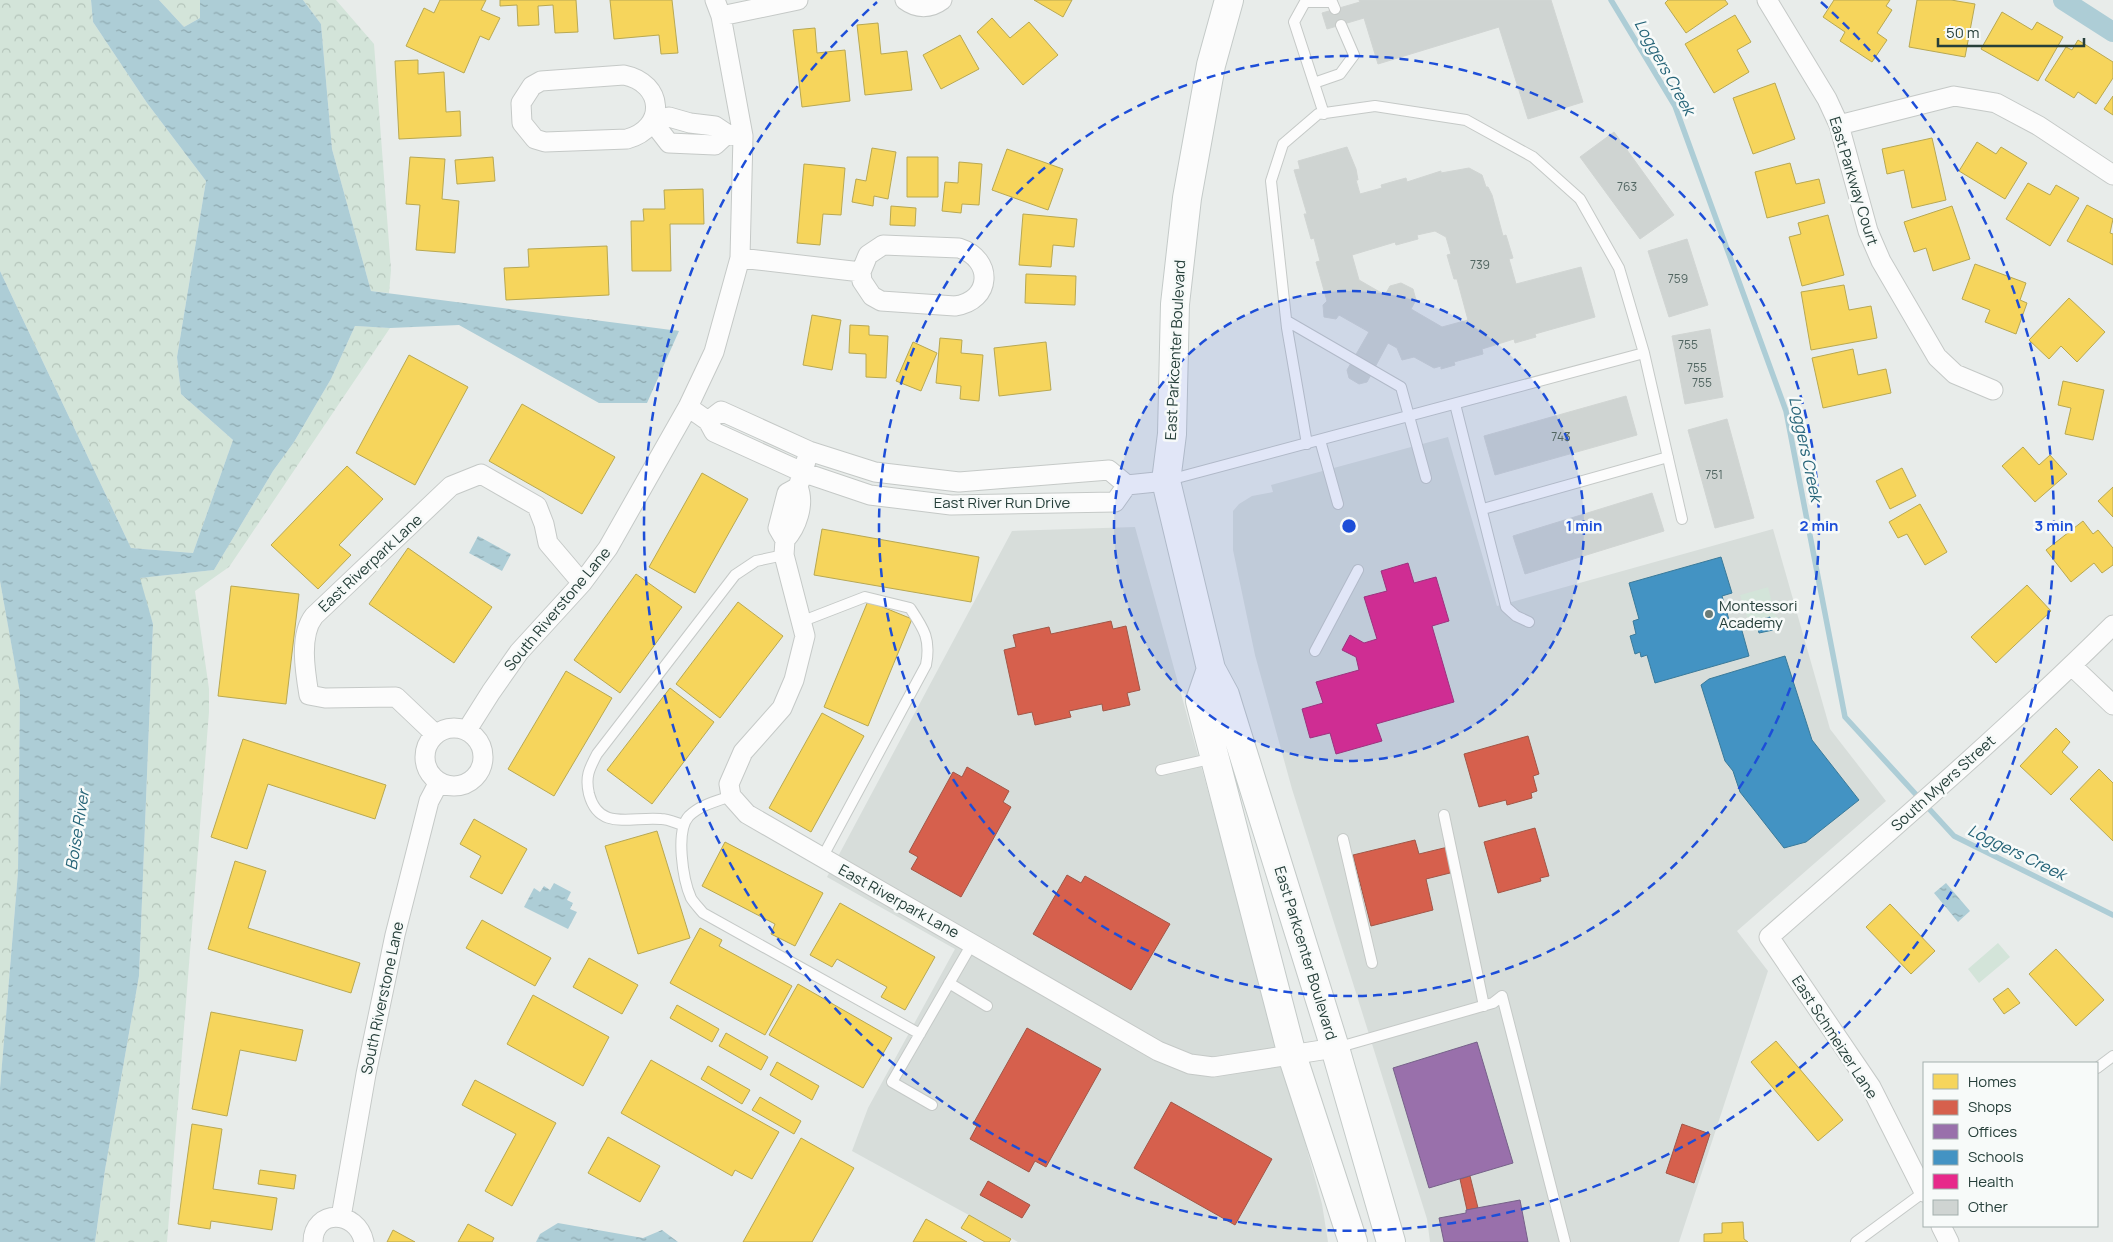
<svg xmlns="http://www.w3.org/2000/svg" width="2113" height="1242" viewBox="0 0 2113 1242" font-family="Manrope,sans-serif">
  <defs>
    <pattern id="forest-crowns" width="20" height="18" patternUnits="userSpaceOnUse" patternTransform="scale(1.25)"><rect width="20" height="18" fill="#d3e4d9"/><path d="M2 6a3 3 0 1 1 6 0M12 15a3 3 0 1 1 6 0" fill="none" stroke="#b5c5bb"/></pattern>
    <pattern id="water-ripples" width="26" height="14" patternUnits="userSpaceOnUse" patternTransform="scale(1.25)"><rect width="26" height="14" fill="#adcdd6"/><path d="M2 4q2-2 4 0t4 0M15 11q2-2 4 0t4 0" fill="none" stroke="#8da8af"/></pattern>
  </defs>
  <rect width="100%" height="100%" fill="#e8ecea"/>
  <path fill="#d7ddda" d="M1448,437L1497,606L1773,529L1830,729L1886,801L1737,931L1768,971L1679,1242H1430L1427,1219L1292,789L1255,655L1233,550V511L1239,504L1252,496L1273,492L1271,485Z
    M1135,527L1322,1204L1328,1242H1018L852,1151L868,1108L955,949L827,877L1012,531Z"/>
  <path fill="#d3e4d9" d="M1768,587L1775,615L1780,619L1774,630L1765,633L1751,629L1740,595Z
    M1998,943L2010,957L1979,983L1968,969Z"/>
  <path fill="url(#forest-crowns)" d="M0,0H91L93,22L147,103L206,181L177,357L181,394L233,440L193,553L131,548L0,271Z
    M159,0H200V18L184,27Z
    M303,0H336L374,44L391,270L389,293L371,291L332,149L321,24Z
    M355,326L390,328L229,567L195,591L209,689V712L167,1242H95L105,1170L139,976L153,624L139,578L214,570L273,471L294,442L331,379Z
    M0,581L20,692L18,872L0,1088Z"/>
  <path fill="url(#water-ripples)" d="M91,0H159L184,27L200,18V0H303L321,24L332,149L371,291L679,331L647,403H599L459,325L390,328L355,326L331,379L294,442L273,471L214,570L140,578L153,624L139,976L105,1170L95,1242H0V1088L18,872L20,693L0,581V271L131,548L193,553L233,440L181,394L177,357L206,181L147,103L93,22Z
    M478,536L511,554L502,571L469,553Z
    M554,883L571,892L567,900L573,903L570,909L577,912L568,929L524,907L534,888L540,892L544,886L550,890Z
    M1946,883L1970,911L1958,922L1934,893Z
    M558,1223L643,1238L662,1230L678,1242H536L540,1234Z"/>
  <path fill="#f6d55c" stroke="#b8a852" d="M440,0H486L481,10L500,18L489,40L480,36L464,73L406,46L424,8L434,13Z
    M500,0H576L578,32L555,33L553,5L538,6L539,25L518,26L517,5L500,6Z
    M610,0H672L678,53L661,54L659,35L614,39Z
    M1034,0H1072L1063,17Z
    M1668,0H1725L1728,4L1686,33L1665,3Z
    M1834,0H1890L1886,6L1892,10L1877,33L1887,40L1872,62L1840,41L1845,32L1823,17Z
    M1917,0H1951L1975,4L1965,57L1909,47Z
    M2002,12L2032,30L2037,22L2063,37L2038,81L1981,49Z
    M1735,15L1751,42L1737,50L1749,72L1714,93L1685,44Z
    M992,18L1010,38L1029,22L1058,55L1023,85L977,32Z
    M878,23L881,54L907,51L912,90L865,95L857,25Z
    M815,28L817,53L845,50L850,101L802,107L793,30Z
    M960,35L979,69L941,89L923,55Z
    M2078,40L2113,62V78L2096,104L2078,92L2074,98L2045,80L2066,47L2072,50Z
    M418,60V74L444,72L446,112L460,111L461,136L399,139L395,61Z
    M1775,83L1795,139L1753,154L1733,98Z
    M2113,96V115L2104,109Z
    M1932,138L1946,200L1912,208L1904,170L1887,174L1882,149Z
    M1977,142L1996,154L2001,147L2027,163L2005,199L1959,171Z
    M872,148L896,152L888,199L874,196L873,206L852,202L856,179L866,181Z
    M1007,149L1063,169L1048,210L992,190Z
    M410,157L445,159L442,199L459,201L455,253L416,250L420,205L406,204Z
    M493,157L495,181L457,184L455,160Z
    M907,157H938V197H907Z
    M959,162L982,164L979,205L962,204L961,213L942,211L945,182L958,183Z
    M1790,163L1796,184L1819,179L1825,203L1767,218L1755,172Z
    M804,164L845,168L841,215L823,214L820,245L797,243Z
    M2028,183L2050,195L2056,185L2079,198L2050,246L2006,219Z
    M703,189L704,224H670L671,271H632L631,221H644L643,209H665L664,190Z
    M2087,205L2113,219L2110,233L2113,234V265L2067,241Z
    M891,206L916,208L915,226L890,225Z
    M1952,206L1970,259L1933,271L1926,248L1914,252L1904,222Z
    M1023,214L1077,219L1074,247L1053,245L1051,267L1019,265Z
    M1828,215L1844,275L1802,286L1789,237L1801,234L1798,223Z
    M607,246L609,295L506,300L504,268L529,267L528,249Z
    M1975,264L2026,283L2020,300L2027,303L2016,334L1985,322L1990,310L1962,299Z
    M1026,274L1076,276L1075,305L1025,303Z
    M1844,285L1849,310L1871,306L1877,338L1811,350L1801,292Z
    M2069,298L2105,332L2077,362L2061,346L2049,359L2029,340Z
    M812,315L841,320L832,370L803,365Z
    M850,325L869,326V335L888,336L886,378L866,377V354L849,353Z
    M940,338L962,340L961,353L983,355L979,401L960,399L961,386L936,383Z
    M913,342L937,353L921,391L896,381Z
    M1046,342L1051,390L999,396L994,348Z
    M1853,349L1858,375L1886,369L1891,393L1823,408L1812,358Z
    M409,355L468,387L415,485L356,453Z
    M2063,381L2104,390L2093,440L2065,434L2071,408L2058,405Z
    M522,404L615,457L582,514L489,461Z
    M2023,447L2039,465L2050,455L2067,474L2035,502L2002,466Z
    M347,466L383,499L339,545L351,555L318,589L271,545Z
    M1902,468L1916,496L1890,509L1876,481Z
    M702,473L748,499L695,593L649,567Z
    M2113,487V517L2098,501Z
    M1920,504L1947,552L1925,565L1907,534L1898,538L1889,522Z
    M2083,521L2093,534L2098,530L2113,548V565L2102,573L2094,563L2071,582L2046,550Z
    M822,529L979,557L971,602L814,575Z
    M408,548L492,607L454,663L369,604Z
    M636,574L682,607L620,693L574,660Z
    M2027,585L2051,611L1996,663L1971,637Z
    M231,586L299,594L286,704L218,696Z
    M868,601L912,619L868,726L824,707Z
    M738,602L783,636L720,718L676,684Z
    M566,671L612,698L554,796L508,769Z
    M670,688L714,722L652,804L607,770Z
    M822,713L864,736L811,832L769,808Z
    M2056,728L2070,742L2062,752L2078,767L2051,795L2020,766Z
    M243,739L386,785L375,819L268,784L247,849L211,837Z
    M2099,769L2113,783V841L2070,799Z
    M474,819L527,849L502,894L470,877L481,856L460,844Z
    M657,831L690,938L638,954L605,846Z
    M725,842L823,893L795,946L771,934L775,924L702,886Z
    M235,861L266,871L248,928L360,963L351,993L208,949Z
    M840,903L935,957L905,1010L881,997L887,987L837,959L832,967L810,955Z
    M1890,904L1935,951L1911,974L1866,927Z
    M482,920L551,958L535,986L466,948Z
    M700,928L722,940L719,946L792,986L765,1035L670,983Z
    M2056,949L2104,1000L2076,1026L2029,974Z
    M589,958L638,985L622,1014L573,987Z
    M798,984L892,1038L863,1088L769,1035Z
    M2008,988L2020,1003L2004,1014L1993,999Z
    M533,995L609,1037L583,1086L507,1044Z
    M677,1005L719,1029L712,1042L670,1018Z
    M211,1012L303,1030L296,1061L240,1050L227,1116L192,1109Z
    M726,1033L768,1057L761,1070L719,1046Z
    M1776,1041L1843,1120L1818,1141L1751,1062Z
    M651,1060L779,1132L752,1179L735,1170L732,1176L621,1113Z
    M777,1062L819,1086L812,1100L770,1075Z
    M708,1066L750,1090L742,1104L701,1079Z
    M475,1080L556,1123L512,1206L485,1191L516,1134L462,1105Z
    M760,1097L801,1121L794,1134L752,1110Z
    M192,1124L222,1129L213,1189L277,1198L272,1230L211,1221L210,1229L178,1224Z
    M608,1137L660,1166L640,1202L588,1173Z
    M801,1138L854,1168L812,1242H743Z
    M260,1170L296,1175L294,1189L258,1184Z
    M969,1215L1011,1239L1009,1242H985L961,1228Z
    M926,1219L967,1242H913Z
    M1743,1222L1744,1239L1748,1242H1704V1234L1722,1233V1223Z
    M468,1224L494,1238L492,1242H458Z
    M393,1230L415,1242H387Z"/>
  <path fill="#d6604d" stroke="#a15647" d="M1111,621L1113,629L1126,626L1140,690L1127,693L1130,705L1103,711L1102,704L1069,711L1071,717L1035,725L1032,712L1018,715L1004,650L1016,647L1013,635L1049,627L1051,634Z
    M1528,736L1539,774L1533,776L1537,791L1531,793L1532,798L1507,805L1506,800L1479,807L1464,754Z
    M967,767L1009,791L1003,802L1011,807L961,897L911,869L918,857L909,852L953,772L962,777Z
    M1535,828L1549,876L1540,878L1541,881L1498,893L1484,842Z
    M1415,840L1419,854L1448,847L1454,872L1426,879L1433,910L1371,926L1353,855Z
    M1067,875L1081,883L1085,876L1170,924L1131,990L1033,934Z
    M1027,1028L1101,1069L1046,1167L1035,1161L1029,1172L970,1139L977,1126L973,1124Z
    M1171,1102L1272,1159L1235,1225L1134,1168Z
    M1682,1124L1710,1134L1694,1183L1666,1173Z
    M1470,1176L1478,1208L1467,1210L1460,1179Z
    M988,1181L1030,1205L1022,1218L980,1195Z"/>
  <path fill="#9970ab" stroke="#766189" d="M1477,1042L1513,1163L1429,1188L1393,1068Z
    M1520,1200L1528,1242H1444L1439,1218L1466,1213V1210Z"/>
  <path fill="#4393c3" stroke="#3a7a9a" d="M1721,557L1732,593L1722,596L1730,623L1739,620L1749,656L1655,683L1647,655L1641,657L1640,652L1635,654L1630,636L1636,634L1633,621L1639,619L1629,583Z
    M1770,617L1773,630L1759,633L1756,621Z
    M1785,656L1812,740L1859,800L1806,842L1784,848L1740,792L1733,771L1725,761L1701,685L1709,679Z"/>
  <path fill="#e7298a" stroke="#ad3072" d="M1408,563L1414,583L1436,577L1449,621L1432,626L1454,702L1376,724L1382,741L1336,754L1330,733L1310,738L1302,709L1323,703L1316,682L1359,670L1356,657L1342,650L1350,635L1364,643L1377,639L1364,597L1387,591L1381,571Z"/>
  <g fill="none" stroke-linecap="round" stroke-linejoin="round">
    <path stroke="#adcdd6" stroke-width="5.5" d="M1611,0L1675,106L1786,411L1845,717L1954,836L2113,915"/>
    <path stroke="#adcdd6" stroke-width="20" d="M2063,0L2113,32"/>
  </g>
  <path fill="#cfd4d2" stroke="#d1d5d3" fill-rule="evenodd" d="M1359,0H1551L1583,102L1528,119L1499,27L1378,64L1364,18L1327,29L1322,13L1360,2Z
    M1614,132L1674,215L1640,239L1580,157Z
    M1347,147L1356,169L1358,180H1356L1360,194L1382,188L1381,185L1406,178L1407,182L1441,171V173L1469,168L1482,175L1486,187H1488L1492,195L1503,236L1506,235L1513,258L1509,259L1516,284L1581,267L1595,317L1535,334L1536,337L1515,343L1514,339L1482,349L1483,354L1454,362L1455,365L1441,369V366L1434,368L1414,357L1402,360L1397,348L1388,343L1367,382L1359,384L1349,378L1347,370L1369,332L1339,315L1336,319L1324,317L1323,305L1327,301L1316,262L1320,261L1314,238L1311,239L1304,214H1307L1294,170L1300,169L1298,161ZM1435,231L1446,237L1451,254L1447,255L1454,279H1457L1468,320L1442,327L1411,309L1416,300L1413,289L1401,283L1390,286L1385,295L1359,280L1352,255L1395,242L1396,245L1418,239L1417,235Z
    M1687,239L1708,305L1669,317L1648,251Z
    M1710,329L1723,397L1685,404L1672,336Z
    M1626,396L1637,435L1495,475L1484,436Z
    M1727,419L1754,518L1715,528L1688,430Z
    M1652,493L1664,531L1525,574L1513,536Z"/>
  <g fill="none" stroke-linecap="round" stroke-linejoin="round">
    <defs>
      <path id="lane" d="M1314,83L1340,74L1354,55L1341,25
        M1324,114L1294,22L1305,2H1332L1335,9
        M1287,321L1401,387L1426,478
        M1455,404L1506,607L1516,616L1529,622
        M1320,440L1338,504
        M1307,444L1287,328L1271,181L1283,144L1318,114L1375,106L1466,120L1533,157L1580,199L1619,268L1644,353L1682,519
        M1169,480L1644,353
        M1483,509L1668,457
        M803,621L865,597L910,608C924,629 931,639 926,665L822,858
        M1315,651L1358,570
        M1161,770L1214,758
        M731,796C717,801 700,805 689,816C675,831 683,880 691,898C694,903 699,908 703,913L920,1034
        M1444,815L1484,1006
        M683,825C676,823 668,819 661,819C632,816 599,832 589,794C585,777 589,769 597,754L735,575L756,561L784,555
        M1343,839L1372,963
        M949,983L987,1006
        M1336,1048L1493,1003L1502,996L1565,1242
        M2097,1068L2113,1056
        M932,1105L892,1082L973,942
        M1856,1242L1924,1192"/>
      <path id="street" d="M905,0C917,9 930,9 942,0
        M1767,0L1827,99L1839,125L1868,231L1881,261L1937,357L1955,374L1993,390
        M721,16L798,0
        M624,75C664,83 667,128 627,139L545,142L535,139L522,123L521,103L532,86L541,81Z
        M1839,125L1954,96L1996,103L2039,126L2113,175
        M727,134L715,145L669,143L652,121L669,117L690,123L715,126L727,134L743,136
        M883,245L959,248C994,259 992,301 955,306L881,301L872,296L862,281L861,272L868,255Z
        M740,258L861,272
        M688,407L708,421L714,432L802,472L870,495L951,505L1115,502L1127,485L1109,470L959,482L875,472L809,451L721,411L708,421
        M1127,485L1166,481
        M798,487L787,493L778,528L785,540C797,527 805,504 798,487L806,461
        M785,540L784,555L805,636L794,680L782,708L743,752L729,784L731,796L747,814L1158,1051L1190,1064L1213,1067L1335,1048
        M2072,666L2113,705
        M425 757a29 29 0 1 1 58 0a29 29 0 1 1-58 0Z
        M467,730L491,692L519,652L582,583L608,548L688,407L714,352L740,258L743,136L721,16L715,0
        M435,734L396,697L325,698L309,695C305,671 299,635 314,616L451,486L481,474L537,506L544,524L548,543L582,583
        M1924,1192L1871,1087L1769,937C1885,835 2003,734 2113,625
        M341,1217L366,1074L395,935L429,801L439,782
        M1941,1226L1949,1242
        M313,1242C313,1209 357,1209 364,1242"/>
      <path id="secondary" d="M1229,0L1211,65L1187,198L1175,304L1172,434L1166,481L1211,669L1225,695L1229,708L1335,1048L1391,1242
        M1211,669L1200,701L1292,1055L1353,1242"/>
    </defs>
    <use href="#lane" stroke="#c5c9c7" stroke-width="12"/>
    <use href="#street" stroke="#c5c9c7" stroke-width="21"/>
    <use href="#secondary" stroke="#c4cac8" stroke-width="30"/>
    <use href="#lane" stroke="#fcfcfc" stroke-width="10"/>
    <use href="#street" stroke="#fcfcfc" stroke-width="19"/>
    <use href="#secondary" stroke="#fcfcfc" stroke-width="28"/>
  </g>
  <circle cx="1349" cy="526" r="235" fill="#1d4ed8" fill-opacity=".12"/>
  <g fill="none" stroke="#1d4ed8" stroke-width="2.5" stroke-dasharray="9 6">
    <circle cx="1349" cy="526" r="235"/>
    <circle cx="1349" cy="526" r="470"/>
    <path d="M1821 2A705 705 0 1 1 877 2"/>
  </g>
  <circle fill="#6a7c78" stroke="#f7faf9" stroke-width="2" cx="1709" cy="614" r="5"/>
  <g text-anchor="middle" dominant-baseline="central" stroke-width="5" stroke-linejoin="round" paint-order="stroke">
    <g font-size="12" fill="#516561">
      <text x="1627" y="186">763</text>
      <text x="1480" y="264">739</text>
      <text x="1678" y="278">759</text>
      <text x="1688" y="344">755</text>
      <text x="1697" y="367">755</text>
      <text x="1702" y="382">755</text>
      <text x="1561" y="436">743</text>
      <text x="1714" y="474">751</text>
    </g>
    <g font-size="15" fill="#263f3a" stroke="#f7faf9">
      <text transform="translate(1854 181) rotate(73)">East Parkway Court</text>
      <text transform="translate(1175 350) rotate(-87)">East Parkcenter Boulevard</text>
      <text x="1002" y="502">East River Run Drive</text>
      <text transform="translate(370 563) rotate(-43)">East Riverpark Lane</text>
      <text transform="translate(557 609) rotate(-50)">South Riverstone Lane</text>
      <text transform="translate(1943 783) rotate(-42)">South Myers Street</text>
      <text transform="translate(899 901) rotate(29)">East Riverpark Lane</text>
      <text transform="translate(1306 953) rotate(73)">East Parkcenter Boulevard</text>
      <text transform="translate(382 998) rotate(-78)">South Riverstone Lane</text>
      <text transform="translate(1835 1037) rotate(57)">East Schmeizer Lane</text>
    </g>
    <g font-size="15" fill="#263f3a" stroke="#f7faf9" text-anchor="start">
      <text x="1719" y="605">Montessori<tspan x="1719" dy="17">Academy</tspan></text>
    </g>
    <g font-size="16" font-style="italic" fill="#246377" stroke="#f7faf9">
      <text transform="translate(1665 67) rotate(61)">Loggers Creek</text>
      <text transform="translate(1806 449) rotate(78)">Loggers Creek</text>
      <text transform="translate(77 830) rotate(-81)">Boise River</text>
      <text transform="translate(2017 852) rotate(26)">Loggers Creek</text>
    </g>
  </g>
  <circle cx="1349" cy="526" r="8" fill="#1d4ed8" stroke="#f7faf9" stroke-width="2.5"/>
  <g font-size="15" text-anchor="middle" font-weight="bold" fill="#1d4ed8" stroke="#f7faf9" stroke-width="5" stroke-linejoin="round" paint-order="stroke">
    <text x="1584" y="531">1 min</text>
    <text x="1819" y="531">2 min</text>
    <text x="2054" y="531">3 min</text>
  </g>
  <rect x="1923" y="1062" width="175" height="165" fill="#f7faf9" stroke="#a3afad"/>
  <rect x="1933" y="1074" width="25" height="15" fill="#f6d55c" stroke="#a3afad"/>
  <text x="1968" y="1087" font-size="15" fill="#263f3a">Homes</text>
  <rect x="1933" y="1100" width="25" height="15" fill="#d6604d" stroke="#a3afad"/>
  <text x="1968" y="1112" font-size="15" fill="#263f3a">Shops</text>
  <rect x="1933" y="1124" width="25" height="15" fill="#9970ab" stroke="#a3afad"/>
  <text x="1968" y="1137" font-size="15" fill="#263f3a">Offices</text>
  <rect x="1933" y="1150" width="25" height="15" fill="#4393c3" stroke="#a3afad"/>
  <text x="1968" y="1162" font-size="15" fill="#263f3a">Schools</text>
  <rect x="1933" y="1174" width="25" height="15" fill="#e7298a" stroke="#a3afad"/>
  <text x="1968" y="1187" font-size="15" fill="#263f3a">Health</text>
  <rect x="1933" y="1200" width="25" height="15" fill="#cfd4d2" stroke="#a3afad"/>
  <text x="1968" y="1212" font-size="15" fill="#263f3a">Other</text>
  <path d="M1938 38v8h146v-8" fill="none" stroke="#263f3a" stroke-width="2.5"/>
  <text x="1946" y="38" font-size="15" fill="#263f3a" stroke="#f7faf9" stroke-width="4" paint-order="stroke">50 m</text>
</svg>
